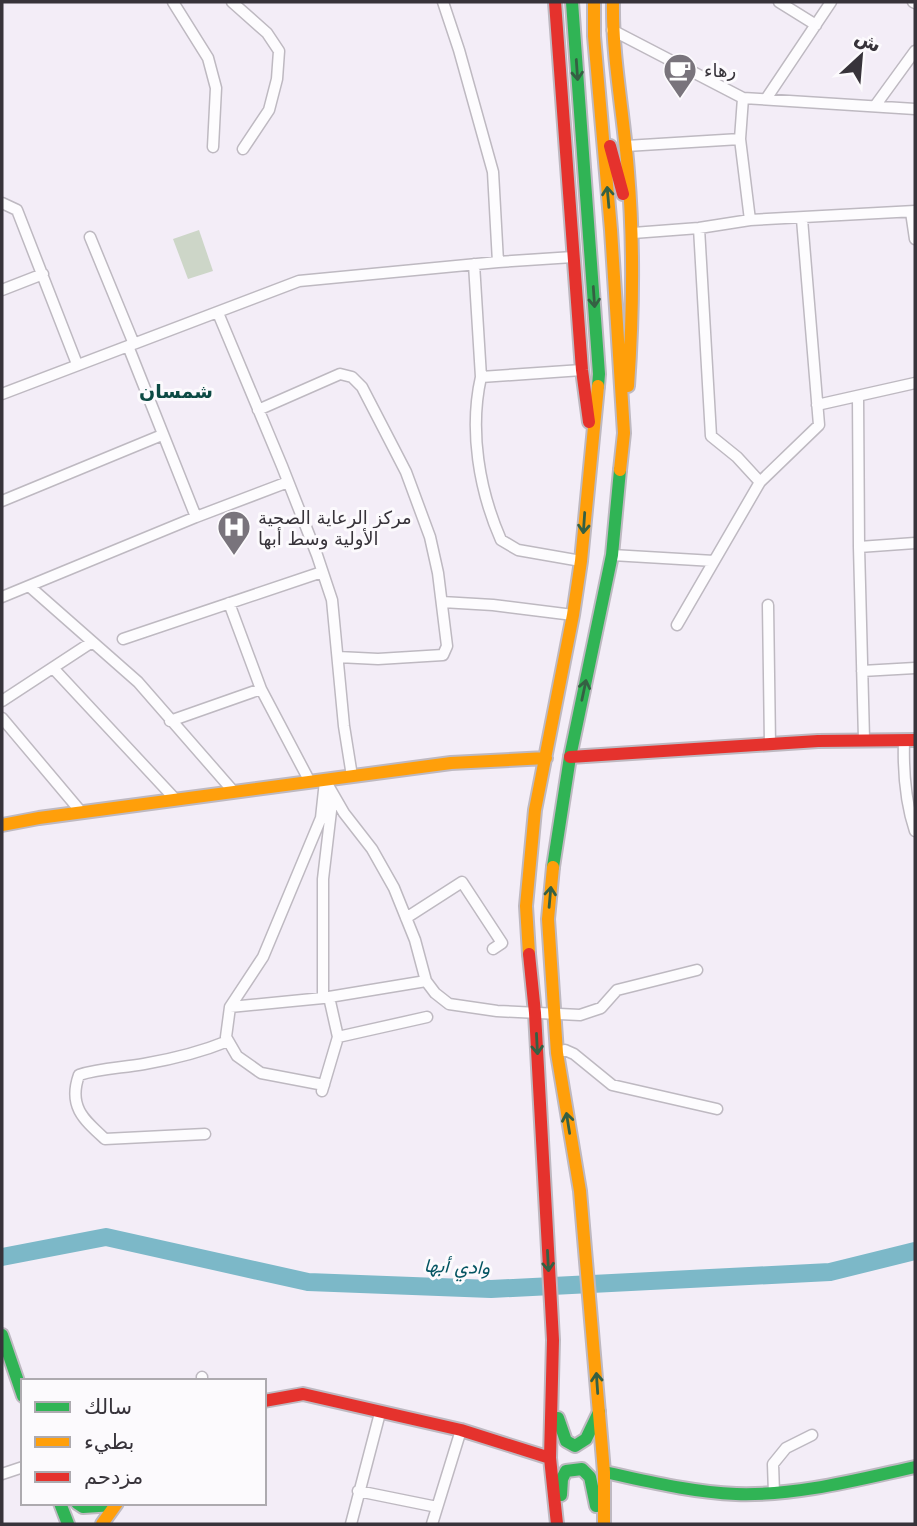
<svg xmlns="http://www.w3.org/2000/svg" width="917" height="1526" viewBox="0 0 917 1526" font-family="'DejaVu Sans',Vazirmatn,sans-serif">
  <rect width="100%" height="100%" fill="#f3edf7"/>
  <path fill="#cdd6c8" d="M199,230L213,271L188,279L173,239Z"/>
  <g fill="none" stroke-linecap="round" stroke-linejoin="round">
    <path stroke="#7cb8c8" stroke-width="18" d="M2,1257L106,1237L308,1282L491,1289L830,1272L915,1251"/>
    <defs>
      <path id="street" d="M173,2L208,58L216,88L213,147
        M232,2L267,33L279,51L277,79L269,110L243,149
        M443,2L459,50L493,172L498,262
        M779,2L816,25
        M913,2L915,3
        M612,30L743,98L915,109
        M743,98L740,139L750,220
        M766,99L831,2
        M875,106L915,51
        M626,146L740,139
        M2,203L17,210L77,364
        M911,212L915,239
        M699,228L711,436L737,457L760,482
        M633,233L699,228L750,220L915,211
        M90,237L134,344
        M474,264L481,377
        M2,290L43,274
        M218,313L282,466L317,555L332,600L344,726L352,776
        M128,346L196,517
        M2,394L299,281L498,262L573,257
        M858,396L859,547L864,739
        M817,405L915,383
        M258,410L340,374L352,377L362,387L406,472L430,537L438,573L447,646L443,655L378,659L338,657
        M2,501L162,435
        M859,547L915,543
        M612,555L714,561
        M581,561L518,550L501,540C479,490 469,430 481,377L582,370
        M29,586L138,682L234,792
        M2,597L196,517L288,482
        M442,602L493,605L573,615
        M229,603L261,689L310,782
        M768,605L770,745
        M677,625L760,482L819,425L802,219
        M123,639L322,572
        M53,668L176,800
        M862,671L915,668
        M2,701L92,642
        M2,718L82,813
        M170,721L261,689
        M904,741C903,773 905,801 915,831
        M325,780L344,813L372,849L394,888L415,940L426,981L435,993L449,1004L497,1011L580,1015L601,1008L617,990L697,970
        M406,918L462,882L502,943L493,949
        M323,998V879L333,794
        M230,1007L323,998L426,981
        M338,1037L427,1017
        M557,1053L565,1050L574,1054L612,1085L717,1109
        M324,1085L261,1073L237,1056L226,1037L230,1007L263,957L321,818L325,781
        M322,1091L338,1037L329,997
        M205,1134L105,1139C83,1119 68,1106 79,1075C100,1068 122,1068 144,1064C173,1059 201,1052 228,1041
        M202,1377V1381
        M2,1474L23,1467
        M358,1491L437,1507
        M774,1493L773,1464L786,1448L812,1435
        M351,1524L380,1413
        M432,1524L461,1430"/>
      <path id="fast" d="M572,2L599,374L598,386
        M553,867L570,757L612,555L620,470
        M2,1335L23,1396
        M558,1418L566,1441L575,1446L586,1439L599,1412
        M604,1472C647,1481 691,1492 736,1494C796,1496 856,1480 915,1467
        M561,1495L562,1479L566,1471L582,1469L590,1477L596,1506
        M60,1503L68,1524
        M77,1503L83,1507L114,1505"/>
      <path id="slow" d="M594,2V36L611,230L624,433L620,470
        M613,2C612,59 624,115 628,172C634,244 633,315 628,386
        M2,825L39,818L451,763L546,758
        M553,867L548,919L557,1053L580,1191L604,1472V1524
        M529,954L526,906L535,810L573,615L581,561L598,386
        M102,1524L117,1503"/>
      <path id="jam" d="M555,2L582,370L589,422
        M610,146L623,194
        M570,757L818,741L915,740
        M529,954L535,1013L553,1340L550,1458L557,1524
        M264,1401L303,1394L461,1430L550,1458"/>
    </defs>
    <use href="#street" stroke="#beb9c1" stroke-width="13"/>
    <use href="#fast" stroke="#beb9c1" stroke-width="16"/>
    <use href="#slow" stroke="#beb9c1" stroke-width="16"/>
    <use href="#jam" stroke="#beb9c1" stroke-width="16"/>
    <use href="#street" stroke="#fdfcfe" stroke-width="10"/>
    <use href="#fast" stroke="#30b455" stroke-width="12"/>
    <use href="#slow" stroke="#ff9f0a" stroke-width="12"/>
    <use href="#jam" stroke="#e5322d" stroke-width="12"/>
  </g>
  <defs><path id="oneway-shaft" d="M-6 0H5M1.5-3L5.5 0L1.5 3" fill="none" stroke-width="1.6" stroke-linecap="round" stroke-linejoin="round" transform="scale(1.75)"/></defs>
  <g stroke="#356043">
    <use href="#oneway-shaft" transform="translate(577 70) rotate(86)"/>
    <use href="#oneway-shaft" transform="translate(608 197) rotate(-95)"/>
    <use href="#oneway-shaft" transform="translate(594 297) rotate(86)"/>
    <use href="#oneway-shaft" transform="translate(584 523) rotate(94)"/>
    <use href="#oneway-shaft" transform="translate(584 690) rotate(-78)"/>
    <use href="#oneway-shaft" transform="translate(550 897) rotate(-85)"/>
    <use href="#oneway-shaft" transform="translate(537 1044) rotate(87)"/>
    <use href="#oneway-shaft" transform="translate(568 1123) rotate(-99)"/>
    <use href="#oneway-shaft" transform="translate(548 1261) rotate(87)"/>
    <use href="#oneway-shaft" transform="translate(597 1383) rotate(-94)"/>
  </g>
  <defs>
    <symbol id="cafe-pin" viewBox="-11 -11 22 30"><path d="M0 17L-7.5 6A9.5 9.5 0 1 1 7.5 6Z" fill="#79747c" stroke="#fcfafd"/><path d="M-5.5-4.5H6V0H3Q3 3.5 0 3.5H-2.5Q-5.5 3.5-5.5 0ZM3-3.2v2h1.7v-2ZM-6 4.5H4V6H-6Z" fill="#fff"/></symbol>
    <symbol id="hospital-pin" viewBox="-11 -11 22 30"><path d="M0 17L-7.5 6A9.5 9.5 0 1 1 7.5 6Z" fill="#79747c" stroke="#fcfafd"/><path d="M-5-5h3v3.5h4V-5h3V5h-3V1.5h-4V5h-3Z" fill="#fff"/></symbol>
  </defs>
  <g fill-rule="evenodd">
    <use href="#cafe-pin" x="661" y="51" width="38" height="52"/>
    <use href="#hospital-pin" x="215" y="508" width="38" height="52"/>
  </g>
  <g text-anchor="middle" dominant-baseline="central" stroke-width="6" stroke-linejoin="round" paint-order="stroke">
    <g font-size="18" fill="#37333a" stroke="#fcfafd" text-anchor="start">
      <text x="704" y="70">رهاء</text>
      <text x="258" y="517">مركز الرعاية الصحية<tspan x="258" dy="21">الأولية وسط أبها</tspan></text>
    </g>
    <g font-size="19" font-weight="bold" fill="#0c4a44" stroke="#fcfafd">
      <text x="176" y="391">شمسان</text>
    </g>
    <g font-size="19" font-style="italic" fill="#045462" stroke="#fcfafd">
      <text transform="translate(457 1266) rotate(2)">وادي أبها</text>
    </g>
  </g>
  <rect width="917" height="1526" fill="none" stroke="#37333a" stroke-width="7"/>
  <rect x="21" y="1379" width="245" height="126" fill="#fcfafd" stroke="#adaaaf" stroke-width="2"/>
  <rect x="35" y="1402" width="35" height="10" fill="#30b455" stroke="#adaaaf" stroke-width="2"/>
  <text x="84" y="1414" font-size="21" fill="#37333a">سالك</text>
  <rect x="35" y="1437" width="35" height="10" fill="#ff9f0a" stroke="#adaaaf" stroke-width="2"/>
  <text x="84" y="1449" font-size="21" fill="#37333a">بطيء</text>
  <rect x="35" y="1472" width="35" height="10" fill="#e5322d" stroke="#adaaaf" stroke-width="2"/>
  <text x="84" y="1484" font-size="21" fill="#37333a">مزدحم</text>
  <g transform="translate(861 56) rotate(26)" stroke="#fcfafd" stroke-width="5" paint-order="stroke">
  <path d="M0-5L12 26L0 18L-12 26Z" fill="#37333a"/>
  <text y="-10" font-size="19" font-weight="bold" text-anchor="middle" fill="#37333a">ش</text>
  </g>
</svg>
